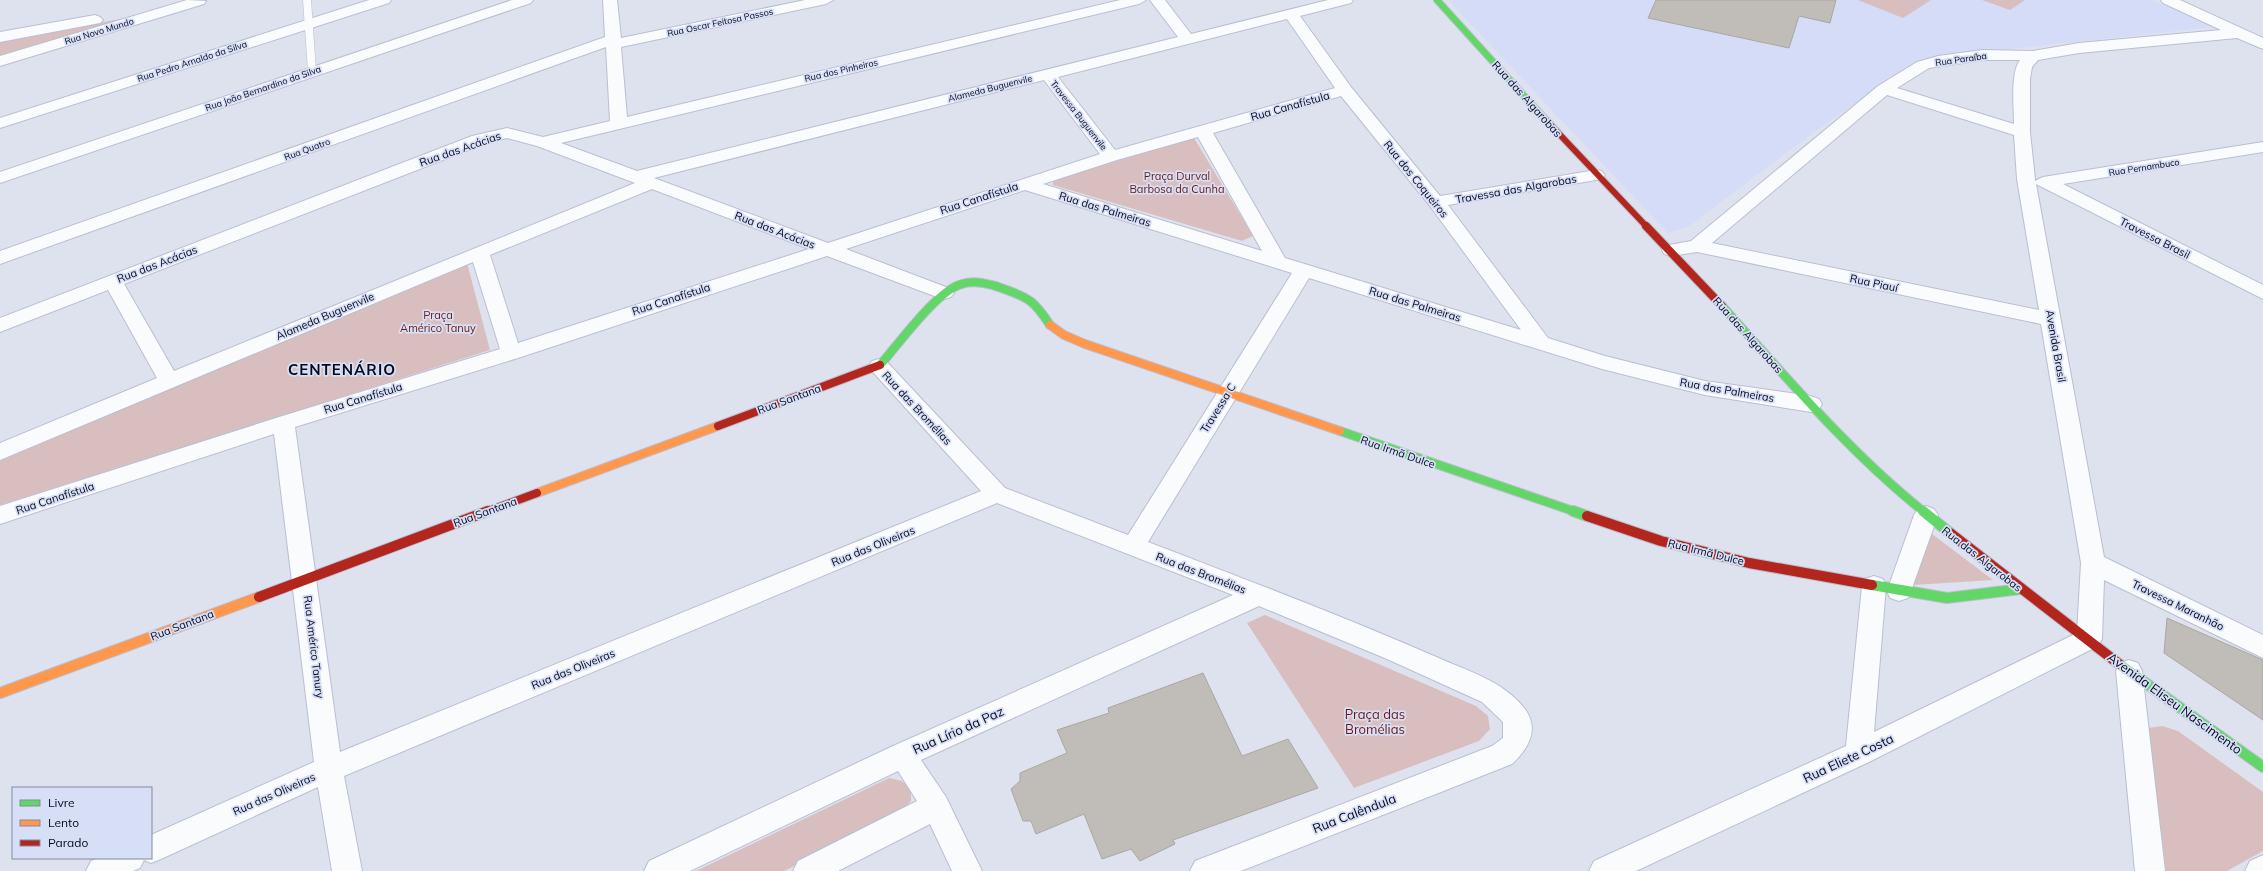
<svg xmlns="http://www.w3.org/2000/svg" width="2263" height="871" viewBox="0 0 2263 871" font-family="Mulish,sans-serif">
  <rect width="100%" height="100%" fill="#dee2ef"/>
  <path fill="#d4dcf7" d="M1448,0H2152L2213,27L1926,58L1880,86L1814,132L1689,226L1668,233Z"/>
  <path fill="#d8bebf" d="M1858,0H1931L1903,18Z
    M1982,0H2025L2010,10Z
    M131,17L0,57V41Z
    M1194,138L1253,236L1242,241L1053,185V180Z
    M467,263L490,350L0,505V461Z
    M1928,531L1993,580L1913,585Z
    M1265,615L1476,706L1488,716L1490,729L1479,741L1354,788L1247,623Z
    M2162,726L2178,731L2263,792V851L2227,871H2166L2148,728Z
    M889,778L902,781L911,790V801L898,814L784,871H696Z"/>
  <path fill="#c0bdb8" stroke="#aaa7a2" d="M1656,0H1836L1830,23L1799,16L1789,48L1648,18Z
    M2167,618L2263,660V720L2164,653Z
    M1203,673L1242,756L1288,739L1318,788L1173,840L1175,844L1140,861L1131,849L1102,859L1084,814L1036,834L1031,821H1023L1011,789L1020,781V773L1067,753L1057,730L1109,713L1108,708Z"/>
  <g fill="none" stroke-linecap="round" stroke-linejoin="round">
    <defs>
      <path id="lane" d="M307,0L312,71"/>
      <path id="street" d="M187,0L206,1L204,4L0,66V56Z
        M369,0H391L389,3L0,128V118Z
        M512,0H533L531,3L0,183V172Z
        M603,0H617L621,38L805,0H833L826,4L621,47L627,117L1120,0H1146L1139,4L561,143L637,171L1178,37L1150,0H1165L1191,34L1328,0H1353L1351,3L1300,16L1351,87L1440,196L1596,170L1602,171L1605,175L1602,179L1596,180L1448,205L1548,338L1605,356L1705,381L1811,396L1819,399L1822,404L1819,409L1811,412L1705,395L1602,369L1309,278L1148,542C1244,579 1341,615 1434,656C1465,670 1504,681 1525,709C1540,730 1528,749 1512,764L1241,871H1190L1195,861L1492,746L1503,738V722L1482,702L1387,659L1259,606L921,760L946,797L982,871H952L930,824L838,871H793L798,861L917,801L898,771L690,871H644L649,861L893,746L1233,595L997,503L344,776L362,871H332L318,787L161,859L151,863L144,860L140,868L133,871H86L91,861L98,858H151V835L314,762L274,434L0,524V506L276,418L500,349L473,262L0,460V443L157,378L108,290L0,332V318L472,136L507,128L543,137L610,121L606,47L0,264V251L605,37ZM1287,19L1335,88L1115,150L1058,77ZM1044,80L1100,154L828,243L654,178ZM1341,96L1430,206L1521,330L1285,258L1213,133ZM1198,137L1262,251L1043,184L1117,160ZM507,138L537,146L635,183L174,371L124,284L484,144ZM652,189L809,249L518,343L490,255ZM1025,190L1292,273L1128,535L1005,488L886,361L879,359L872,361L869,366L872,371L981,491L340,752L295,427L518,358L827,256L937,297L944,299L951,297L954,293L951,289L846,249Z
        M2161,0H2180L2263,38V49L2237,38L2079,53L2038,60L2032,67L2030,79V132L2035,179V181L2043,177L2263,142V152L2063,184L2263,285V299L2036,184L2104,557L2263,635V658L2104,580L2102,639L2098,646L1869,762L1636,871H1589L1594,861L1846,746L1862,586L1865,579L1874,576L1883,579L1886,586L1874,732L2077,633L2081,563L2041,324L1697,252L1671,256L1664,254L1662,250L1664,246L1691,241L1878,86L1917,62L1938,56L1983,50L2033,51L2079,43L2221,30L2163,3ZM1983,60H2020C2010,73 2014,108 2014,124L1897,88L1929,68ZM1887,95L2014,135L2017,179L2039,310L1712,243Z
        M95,15L100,17L103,20L100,23L0,42V32Z
        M1926,506L1934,509L1938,515L1911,591L1908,598L1899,601L1890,598L1887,591L1914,515L1918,509Z
        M2129,660L2138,663L2142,671L2165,871H2135L2116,671L2120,663Z
        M2263,855V871H2245L2250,861Z"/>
      <path id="fast-far2" d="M1437,0L1546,120"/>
      <path id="fast-far1" d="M1722,306C1786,377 1849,452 1924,512
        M880,365C898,345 937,290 962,284C974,280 992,284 1004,289C1030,298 1035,302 1050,325
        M1340,431L1576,512"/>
      <path id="fast" d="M1573,511L1587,516
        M1923,511L1950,533
        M1872,585L1947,598L2021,589
        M2119,664L2263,767"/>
      <path id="slow-far1" d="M1050,325L1064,335L1085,344L1340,431
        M537,493L718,426"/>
      <path id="slow" d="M0,693L259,597"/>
      <path id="jam-far2" d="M1546,120L1647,227"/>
      <path id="jam-far1" d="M1646,226L1722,306
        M718,426L880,365
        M486,512L537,493"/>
      <path id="jam" d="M1587,516L1661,541L1749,563L1872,585
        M1950,533L2119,664
        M259,597L488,511"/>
    </defs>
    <use href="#lane" stroke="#babed0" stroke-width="9"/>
    <use href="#street" stroke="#babed0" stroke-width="2"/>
    <use href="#fast-far2" stroke="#babed0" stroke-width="8"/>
    <use href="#fast-far1" stroke="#babed0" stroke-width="10"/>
    <use href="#fast" stroke="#babed0" stroke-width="12"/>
    <use href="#slow-far1" stroke="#babed0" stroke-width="10"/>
    <use href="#slow" stroke="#babed0" stroke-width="12"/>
    <use href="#jam-far2" stroke="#babed0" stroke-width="8"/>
    <use href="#jam-far1" stroke="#babed0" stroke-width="10"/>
    <use href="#jam" stroke="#babed0" stroke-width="12"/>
    <use href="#lane" stroke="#fafbfd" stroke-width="8"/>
    <use href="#street" fill="#fafbfd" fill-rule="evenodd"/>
    <use href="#fast-far2" stroke="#63d668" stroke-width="6"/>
    <use href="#fast-far1" stroke="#63d668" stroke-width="8"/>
    <use href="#fast" stroke="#63d668" stroke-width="10"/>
    <use href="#slow-far1" stroke="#ff974d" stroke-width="8"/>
    <use href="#slow" stroke="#ff974d" stroke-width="10"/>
    <use href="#jam-far2" stroke="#b3261e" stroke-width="6"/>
    <use href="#jam-far1" stroke="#b3261e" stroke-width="8"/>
    <use href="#jam" stroke="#b3261e" stroke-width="10"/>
  </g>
  <g text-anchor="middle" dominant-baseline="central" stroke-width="3.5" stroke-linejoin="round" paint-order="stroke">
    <g font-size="9" fill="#060a1c" stroke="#d7dff6">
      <text transform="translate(720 22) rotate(-12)">Rua Oscar Feitosa Passos</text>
      <text transform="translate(99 31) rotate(-17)">Rua Novo Mundo</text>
      <text transform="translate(1961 59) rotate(-8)">Rua Paraíba</text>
      <text transform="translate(192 61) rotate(-18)">Rua Pedro Arnaldo da Silva</text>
      <text transform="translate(841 70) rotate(-13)">Rua dos Pinheiros</text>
      <text transform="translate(263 88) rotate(-19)">Rua João Bernardino da Silva</text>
      <text transform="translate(990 88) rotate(-14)">Alameda Buguenvile</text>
      <text transform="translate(1079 115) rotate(52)">Travessa Buguenvile</text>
      <text transform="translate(307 149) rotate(-20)">Rua Quatro</text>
      <text transform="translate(2144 167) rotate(-9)">Rua Pernambuco</text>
    </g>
    <g font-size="11" fill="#060a1c" stroke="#d7dff6">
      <text transform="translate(1527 99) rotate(48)">Rua das Algarobas</text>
      <text transform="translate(1290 106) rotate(-16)">Rua Canafístula</text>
      <text transform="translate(460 149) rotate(-19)">Rua das Acácias</text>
      <text transform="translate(1416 179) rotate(51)">Rua dos Coqueiros</text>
      <text transform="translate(1516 189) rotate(-10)">Travessa das Algarobas</text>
      <text transform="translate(979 198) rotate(-18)">Rua Canafístula</text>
      <text transform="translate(1105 209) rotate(17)">Rua das Palmeiras</text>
      <text transform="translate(775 230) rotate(21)">Rua das Acácias</text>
      <text transform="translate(2155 238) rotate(27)">Travessa Brasil</text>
      <text transform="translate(157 264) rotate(-21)">Rua das Acácias</text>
      <text transform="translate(1874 283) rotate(12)">Rua Piauí</text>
      <text transform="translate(671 299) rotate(-18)">Rua Canafístula</text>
      <text transform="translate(1415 304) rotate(17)">Rua das Palmeiras</text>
      <text transform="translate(325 316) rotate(-23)">Alameda Buguenvile</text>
      <text transform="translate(1748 335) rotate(48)">Rua das Algarobas</text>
      <text transform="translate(2056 346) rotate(80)">Avenida Brasil</text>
      <text transform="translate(1727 390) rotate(10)">Rua das Palmeiras</text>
      <text transform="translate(363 398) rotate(-17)">Rua Canafístula</text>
      <text transform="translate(789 399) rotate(-20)">Rua Santana</text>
      <text transform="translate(917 408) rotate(47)">Rua das Bromélias</text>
      <text transform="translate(1218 408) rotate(-58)">Travessa C</text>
      <text transform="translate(1398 452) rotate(19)">Rua Irmã Dulce</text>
      <text transform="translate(55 498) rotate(-18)">Rua Canafístula</text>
      <text transform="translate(485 512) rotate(-20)">Rua Santana</text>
      <text transform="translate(873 546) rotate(-22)">Rua das Oliveiras</text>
      <text transform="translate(1706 552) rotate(14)">Rua Irmã Dulce</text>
      <text transform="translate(1982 559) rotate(38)">Rua das Algarobas</text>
      <text transform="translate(1201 573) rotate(21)">Rua das Bromélias</text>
      <text transform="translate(2178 605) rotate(26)">Travessa Maranhão</text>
      <text transform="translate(182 625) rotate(-21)">Rua Santana</text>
      <text transform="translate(314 647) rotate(83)">Rua Américo Tanury</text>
      <text transform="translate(573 669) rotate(-22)">Rua das Oliveiras</text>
      <text transform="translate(274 794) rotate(-24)">Rua das Oliveiras</text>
    </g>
    <g font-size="11" fill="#6f170e" stroke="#d7dff6">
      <text x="1177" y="176">Praça Durval<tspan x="1177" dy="13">Barbosa da Cunha</tspan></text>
      <text x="438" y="315">Praça<tspan x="438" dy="13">Américo Tanuy</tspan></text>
    </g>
    <g font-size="13" fill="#060a1c" stroke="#d7dff6">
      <text transform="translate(2175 703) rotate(36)">Avenida Eliseu Nascimento</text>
      <text transform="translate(958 730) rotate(-24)">Rua Lírio da Paz</text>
      <text transform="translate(1848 758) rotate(-25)">Rua Eliete Costa</text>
      <text transform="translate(1354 813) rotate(-21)">Rua Calêndula</text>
    </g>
    <g font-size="13" fill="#6f170e" stroke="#d7dff6">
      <text x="1375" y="714">Praça das<tspan x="1375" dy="15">Bromélias</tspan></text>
    </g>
    <g font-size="15" font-weight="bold" letter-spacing="1" fill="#060a1c" stroke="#d7dff6">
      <text x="342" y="369">CENTENÁRIO</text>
    </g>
  </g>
  <rect x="12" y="787" width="140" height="72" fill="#d7dff6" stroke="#838a9f"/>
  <rect x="20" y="800" width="20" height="6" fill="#63d668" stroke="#838a9f"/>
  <text x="48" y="807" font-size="12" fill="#060a1c">Livre</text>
  <rect x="20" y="820" width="20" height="6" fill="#ff974d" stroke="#838a9f"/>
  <text x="48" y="827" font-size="12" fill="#060a1c">Lento</text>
  <rect x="20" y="840" width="20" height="6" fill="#b3261e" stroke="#838a9f"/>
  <text x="48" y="847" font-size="12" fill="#060a1c">Parado</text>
</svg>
